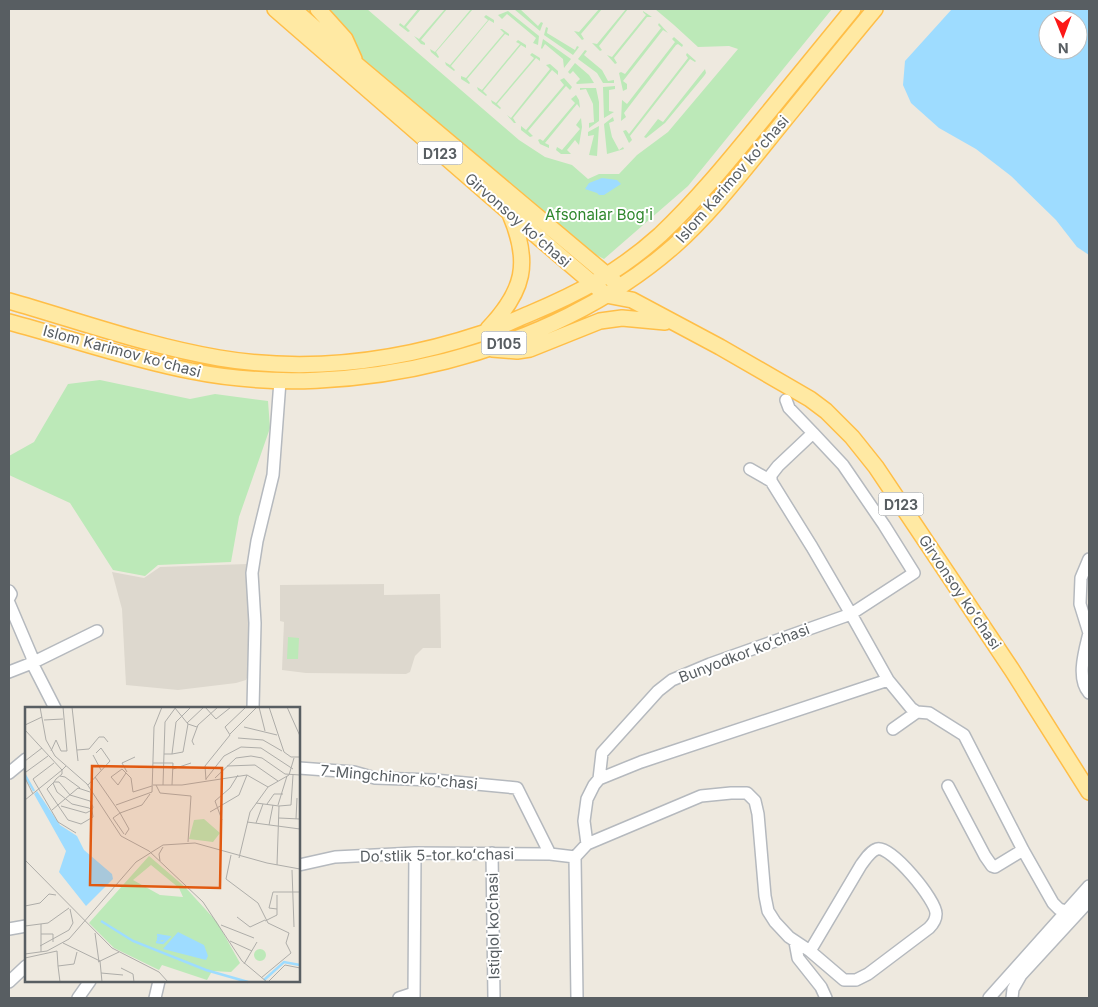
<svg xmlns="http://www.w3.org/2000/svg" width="1098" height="1007" viewBox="0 0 1098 1007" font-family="Inter,sans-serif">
  <rect width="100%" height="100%" fill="#eee9df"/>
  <path fill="#ddd8ce" d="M247,564L251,668L246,680L236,683L178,690L126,685L122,609L112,572L144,578L160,567Z
    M384,584V595L440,594L441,648H423L415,656L410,672L406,674L306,673L282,670L284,622L280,621V585Z"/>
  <path fill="#bce9b8" d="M304,9H367L519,140L545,157L572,165L588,179L599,174H619L637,155L668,132L738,49L729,46L698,47L674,25L655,9H832L688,186L604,259L578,245Z
    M418,9H421L406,27L410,31L408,32L399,25L400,23L404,26Z
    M445,9H447L421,40L425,43V45L421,44L414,36L419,39Z
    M471,9H473L436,52L439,57L438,58L431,52L430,49L435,52Z
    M514,9H520L538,26L541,22L543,23L540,31Z
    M599,9H602L581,34L584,39L582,40L574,31L579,32Z
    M626,9H628L599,46L602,50L600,51L592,43L597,44Z
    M508,11L539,36L538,45L533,43L536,38L507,14L502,19L498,15Z
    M643,11L652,17H647L614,58L617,63L615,64L607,55L612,57L646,15L643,12Z
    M486,15L494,20V23L489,20L451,66L455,70L454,71L446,65L445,62L450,65L488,20L484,17Z
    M659,23L668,33L663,30L623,81L627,84V89L623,91L619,73L621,72L625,74L661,28L658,25Z
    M546,27L548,28L547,33L575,50L577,46L579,47L573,55L544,35Z
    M500,29H502L509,34V36L505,34L467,79L470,83L469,84L461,79V76L466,78L504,33Z
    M674,37L683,45L682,47L678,44L676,45L624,113L626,117L621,121L622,100L627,104L675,42L672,39Z
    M543,39L571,59L564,68L563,59L545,44L542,49L541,48Z
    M518,40L526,45V48L521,45L483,91L487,95L486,96L478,90L477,87L482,90L520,44L516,42Z
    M585,50L587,51L584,55L602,70L608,81L614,80V83H603L597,73L578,59Z
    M532,53L540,58V61L536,58L497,104L501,108L500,109L492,103L491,100L496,103L534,58L530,55Z
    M687,53L696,61L695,62L690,59L630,136L632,140L629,143L623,131L626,130L629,134L688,58L686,55Z
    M575,63L589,75L594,83L577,84L576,83L580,79L573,71L570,74L568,72Z
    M550,64L558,71V75L552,70L513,118L516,123H514L507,115L511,118L550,69L546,65Z
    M705,69L706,73L704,76L665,123L646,138L644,137L658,119L663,122Z
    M564,78L572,87L570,90L566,86L528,131L533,136L530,137L521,130V126L526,130L564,85L560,80Z
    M615,86V89L609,90V111L614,112L604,118L603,87Z
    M580,88H596L599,102V121L589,128V123L594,122L593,104L586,89L580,90Z
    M576,95L579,100L580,108L577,104L545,143L549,145V148L540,144L538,140L540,139L543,141L575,103L571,99Z
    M613,117L614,121L609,123L612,137L619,150L623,147L624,149L607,154L604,124Z
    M581,118L582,127L579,145L575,140L567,150L571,154H561L556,150L557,147L562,150L580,129L576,125Z
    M599,126L597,156L589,155L594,135L588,136V132Z
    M100,380L190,399L215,394L268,401L270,428L239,517L231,562L158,565L145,576L113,570L70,503L9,475V456L34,442L68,384Z
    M288,637L299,638L298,659H287Z"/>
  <path fill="#9edcff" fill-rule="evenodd" d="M952,9H1089V255L1077,247L1056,220L1011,176L976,149L939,128L911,103L903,85L905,61ZM1048,20H1078V50H1048Z
    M602,178L617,180L621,184L604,195H599L597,193L585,189L589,183Z"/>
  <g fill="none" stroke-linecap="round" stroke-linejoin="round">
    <defs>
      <path id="minor" d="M813,433L843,465L884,525L914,573L851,614L888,680L911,708L917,712L929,713L964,735L1023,850L1053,903L1059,909L1066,911
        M750,469L771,481
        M1089,559L1081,578L1080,604L1089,633
        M9,591L11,594L9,598
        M9,603L32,657V663L55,708
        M1089,633C1085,650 1076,678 1089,693
        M9,672L32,663L97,631
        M253,708L255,623L252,573L257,541L273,475L280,381
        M893,729L917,712
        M299,768L354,772L375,778L434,780L517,788L550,854
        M9,773L26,759
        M599,779L602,753L658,691L672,680L710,664L851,614L812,547L771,481V475L778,466L813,433L789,408L786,400
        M948,786L985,856L992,866L995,867L1023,850
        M587,844L701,796L731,793H747L755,801L758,814L765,896L768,911L775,922L789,937L810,951L844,980H856L868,974L929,928C933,924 936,920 936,914C937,901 891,845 877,849C870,851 865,860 861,865L810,951
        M492,853L494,998
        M575,857L587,844L584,821L587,799L594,785L599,779L641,762L888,680
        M575,857L577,998
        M299,865L335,857L415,853L550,854L575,857
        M9,929L26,926
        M795,942L798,958L821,987L826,998
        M9,982L26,966
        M78,998L90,981
        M155,998L159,981
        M399,998L414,993
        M414,998L415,853
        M989,998L1089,886
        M1012,998L1013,989L1021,975L1089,901"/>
      <path id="major" d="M275,9L510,213L606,295L632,300L720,347L810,399L826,411L852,437L876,467L1012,670L1089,792
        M293,9L357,65L614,281
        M318,9L345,39L354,59
        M9,301C79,321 148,346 219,358C308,373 399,361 483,333C499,328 514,320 529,314C579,293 619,272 660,235C696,201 728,162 759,124C790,86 822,47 853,9
        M9,322C69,338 129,359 191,371C350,403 551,354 674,246C709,215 739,176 769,139C804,96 839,52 875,9
        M488,329C524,291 531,263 510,214
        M492,349L517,351L530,349L600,321L622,318L665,322"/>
    </defs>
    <use href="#minor" stroke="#b5b9be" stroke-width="14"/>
    <use href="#major" stroke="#ffbe47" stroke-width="18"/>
    <use href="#minor" stroke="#fff" stroke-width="11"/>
    <use href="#major" stroke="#ffe9a3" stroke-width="15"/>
  </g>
  <g text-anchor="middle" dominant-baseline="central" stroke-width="4" stroke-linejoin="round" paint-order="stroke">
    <g fill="#fff" stroke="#8a8e91" stroke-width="1">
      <rect x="417.5" y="141.5" width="45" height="23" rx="4"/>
      <rect x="481.5" y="331.5" width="45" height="23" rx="4"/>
      <rect x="878.5" y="492.5" width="45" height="23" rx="4"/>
    </g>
    <g font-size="14" font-weight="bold" fill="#585e62">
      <text x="440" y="153">D123</text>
      <text x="504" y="343">D105</text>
      <text x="901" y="504">D123</text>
    </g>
    <g font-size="15" fill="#585e62" stroke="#fff">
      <text transform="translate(732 179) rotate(-49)">Islom Karimov koʻchasi</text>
      <text transform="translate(518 220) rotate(41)">Girvonsoy koʻchasi</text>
      <text transform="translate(122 351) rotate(15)">Islom Karimov koʻchasi</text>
      <text transform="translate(960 592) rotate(56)">Girvonsoy koʻchasi</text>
      <text transform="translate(744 653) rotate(-21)">Bunyodkor koʻchasi</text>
      <text transform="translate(399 777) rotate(5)">7-Mingchinor ko'chasi</text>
      <text transform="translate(437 855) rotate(-1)">Doʻstlik 5-tor koʻchasi</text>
      <text transform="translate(493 926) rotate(-91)">Istiqlol ko‘chasi</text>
    </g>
    <g font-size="15" fill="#2e872c" stroke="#fff">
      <text x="599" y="214">Afsonalar Bog'i</text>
    </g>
  </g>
  <g transform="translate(25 707)">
    <rect width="275" height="275" fill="#eee9df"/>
    <path d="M179,112L195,126L188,135L164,132L169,113ZM124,149L160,180L192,215L215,256L206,265L187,264L182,273L137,258L134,263L89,241L64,216ZM126,158L154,181L158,190L135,188L108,173ZM229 248a6 6 0 1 1 12 0a6 6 0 1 1-12 0Z" fill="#bce9b8" fill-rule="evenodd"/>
    <path d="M12,84L35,118L52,129L59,143L87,167L88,172L61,199L34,165L41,144L9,87ZM153,225L179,238L183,249L181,253L138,242Z" fill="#9edcff"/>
    <path fill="none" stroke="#9edcff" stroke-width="2.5" d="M0,68L9,84M76,214L108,234L181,263L223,275M132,231H142L132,233M131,235L138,236L144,230L132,228M239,273L259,255L275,258"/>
    <path fill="none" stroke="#aeada9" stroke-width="1" d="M15,0L21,33L30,49L62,77L96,129L124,144L178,195L217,254L242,275M47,0L53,54M180,0L191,12L206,0M234,0L240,24M244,0L259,45L266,50H275M262,0L275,29M150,1L163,17M19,13L38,12M162,16L179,0M0,18L17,10M219,20L252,28M0,23L37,63L41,59M205,27L232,0M213,31L238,33L257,44M169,38L167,34L173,18L193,0M52,43L64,42L74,30H79L83,35M26,44L31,33L36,44H42L38,0M139,47H147L151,15L166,0M147,47L158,45L163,17L172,20M68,48L76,63M0,54L17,41M29,56L8,72L33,115L51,126M128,56H148L147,78M202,59L230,58L253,74M148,62L166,56M1,65L23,49M102,65L97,56L110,50M101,66L93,78L86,70L97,62L106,71L108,85L127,79M35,69L40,70L55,81M70,70L95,106L88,111L99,127M0,71L8,87M190,71L211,51L226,49L237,51L260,67L275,68M181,72L199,49L216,40L236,41L268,62M181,73L180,59L205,28L200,20L221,0M63,78L85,54L76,41L71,46M128,78H157L222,68L243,80M131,78L135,86L166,89L163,135M138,78L140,15L151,0M0,93L37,63M231,96L254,99M242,97L249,87H258M91,98L127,85L129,20L137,0M253,98L262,69M36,99L61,106L67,103L68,100L65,94L45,88L34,75H29L22,82L43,113L56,117L68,110L67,103L64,101L47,97L32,85L28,76L29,75L31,72L37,67V63M27,103L53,81L65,85M185,105L214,88L222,68M254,111L275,112M271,112L272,91M197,113L190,94L205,81L213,68M222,115L275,122M231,116L238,97M244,118L248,98M100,128L104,122L95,106L117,98L125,87M206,148L201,172L233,196L243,216L264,226M214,151L225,105L243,80L264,68L269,51M0,153L87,241L134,265L143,275M135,154L134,147L138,140M252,158L254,99L266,98L268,68M267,163L269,220M0,199L15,196L24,187L31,188M252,202L244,201L248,185H275M212,210L225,220L240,213M240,214L252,208V188M16,217V245M196,218L229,231M0,219L23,216L44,201M70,226L74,255M16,227H28V235M205,234L227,244M38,236L75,254L77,275M15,239L44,223L48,216L45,202M0,247L22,244L44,232L111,155L138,138L170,136L242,156L275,162M0,251L32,244L33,259M73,255L94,245M219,257L232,235M96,261L108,267L109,275M76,266L98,268M236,271L266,246L261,236L264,226M35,275L33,259L49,257L52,245M243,275L260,258L275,261"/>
    <path fill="#e15910" fill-opacity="0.15" stroke="#e15910" stroke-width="2.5" d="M67,59L197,61L195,181L65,178Z"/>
    <rect width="275" height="275" fill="none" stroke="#585e62" stroke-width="2.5"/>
  </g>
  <rect width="1098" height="1007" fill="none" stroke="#585e62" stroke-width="20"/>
  <g transform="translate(1063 35) rotate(179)"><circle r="24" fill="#ffffff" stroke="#bcbfc0"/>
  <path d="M0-4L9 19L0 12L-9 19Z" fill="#fc1817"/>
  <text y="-8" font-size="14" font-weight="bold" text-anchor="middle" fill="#585e62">N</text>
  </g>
</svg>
